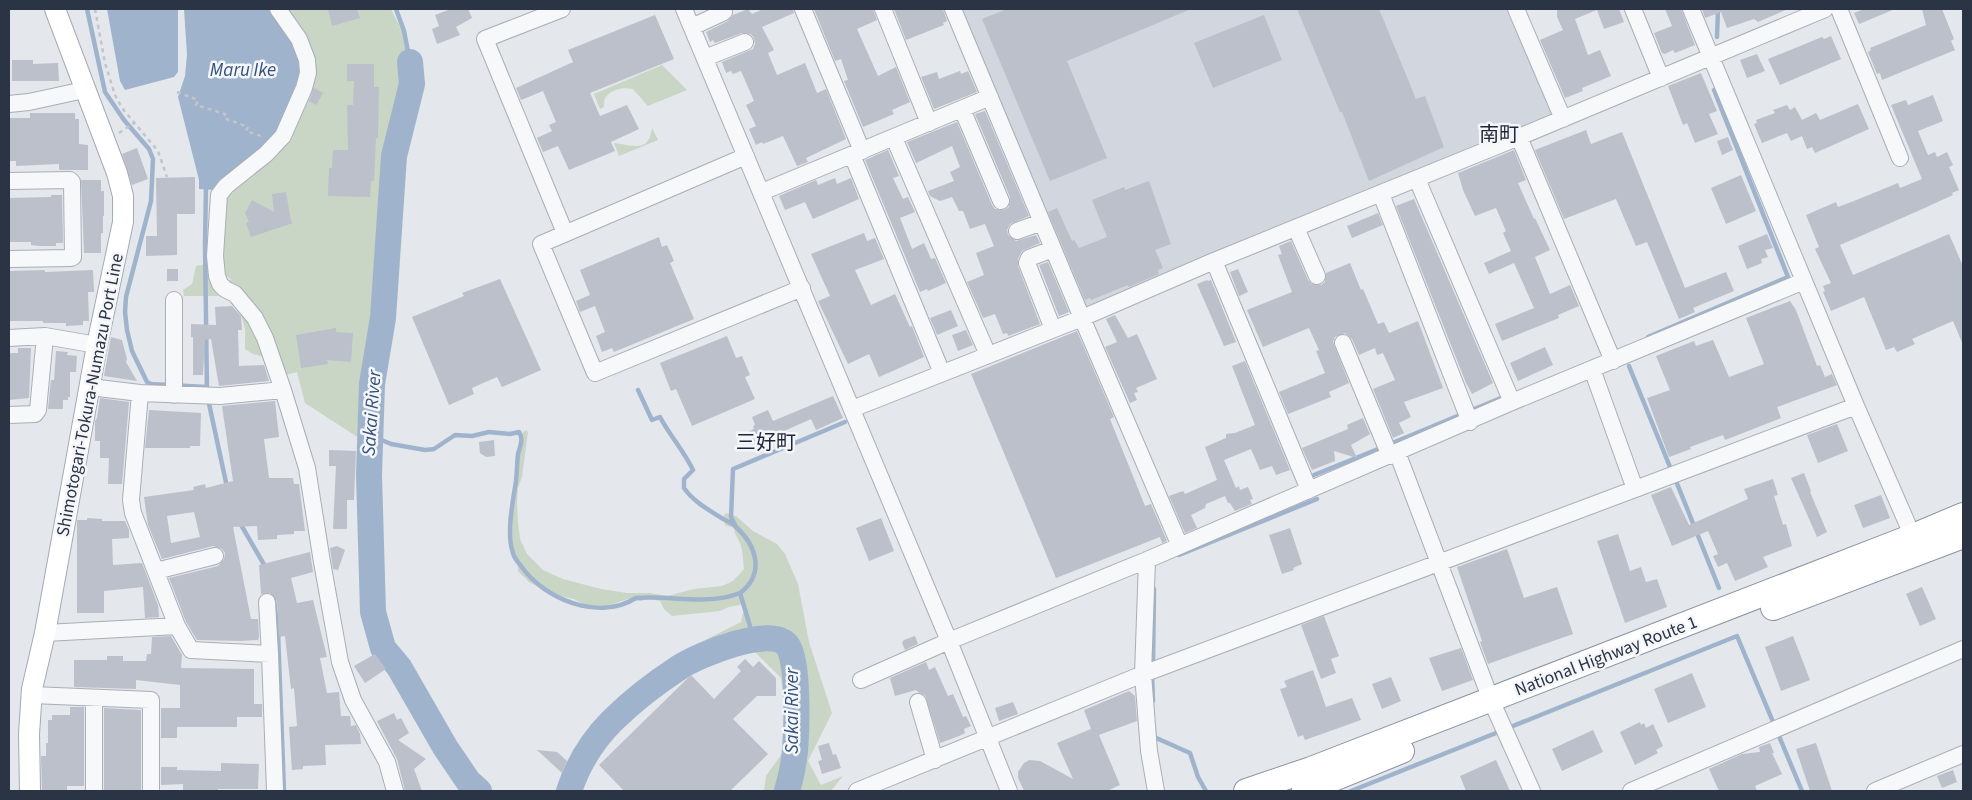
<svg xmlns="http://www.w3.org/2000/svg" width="1972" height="800" viewBox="0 0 1972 800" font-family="'Source Sans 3','Noto Sans JP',sans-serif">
  <rect width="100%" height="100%" fill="#e4e7ec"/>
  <path fill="#d2d6de" d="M957,9H1511L1556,115L1087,310L1082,308Z"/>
  <path fill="#c9d6c5" d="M284,9H391L405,37V86L394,129L362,440L305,403L297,372L285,375L264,357L253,354L245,349V329L238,303L225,296H184L183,290L192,284L196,266L207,264L212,278L232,280L216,268L219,195L276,149Z
    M662,65L687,90L648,106L633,89C621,86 602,91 604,107L600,109L594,94Z
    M652,128L658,140L619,156L614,143C629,144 649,155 652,128Z
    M526,430L528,432L522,477L518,488L517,503L518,523L520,539L527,554L543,570L563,579L601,589L627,593H650L667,596L694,589L722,586L733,581L744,569C743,561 743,551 740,543C737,537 735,535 734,528L725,525L723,517L726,513L736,516L753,531L777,544L785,554L798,584L809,642L832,713L808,761L821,785L843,776L831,791H764L766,776L788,745L781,678L753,650L703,658L695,645L741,622L745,604L729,607L720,611L672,616L664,609L660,601L649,598L641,601L628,599L607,606L590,608L574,599L551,594L529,582L518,571V565L512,556L508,521L519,452L520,435Z"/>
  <path fill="#9fb4cc" d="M107,9H178V72L174,77L125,90L120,81Z
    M184,9H273L294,38L305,70L278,132L214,190L199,189V180L178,97L185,76L187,55Z"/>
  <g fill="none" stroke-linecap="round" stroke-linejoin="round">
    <path stroke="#9fb4cc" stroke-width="4.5" d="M87,9L105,92L124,120L149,149L153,159L151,201L126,297L125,312L127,330L132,351L147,382L151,384L206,387
      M396,9L404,31L410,62
      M1717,37L1718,9
      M206,185L205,245L207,392
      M1648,337L1788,277L1714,90
      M1629,366L1670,467
      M638,390L652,420L660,417C670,436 684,451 693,470L684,479V488C693,501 707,509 720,517C725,521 732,522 736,527C757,546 765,574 740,593
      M208,399L227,487
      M370,435L391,444L425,450L434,449L455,435L472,436L489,432L510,434L519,432C524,440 520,446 518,454C517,463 517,472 516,481C513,501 506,534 513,553C514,558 518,562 521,566C545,600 599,621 636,598C670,595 707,606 740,593L750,626L751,640
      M1390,444L1501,398
      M1314,475L1383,447
      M1676,481L1719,588
      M240,523L266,568
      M735,525L731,517L733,469L845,422
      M1179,555L1317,499
      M273,592L278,632L284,791
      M1153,666L1154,589
      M1152,674L1153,701
      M1508,728L1737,636L1802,791
      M1154,734V737L1190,753L1198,777L1206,791
      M1351,791L1501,731"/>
    <path stroke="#9fb4cc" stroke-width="26" d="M410,62L412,84L394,156L383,318L372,384L369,475L373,612L383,648L399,667L445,747L468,781L479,791
      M569,791C578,764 592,741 612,721C632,701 657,682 680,667C699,655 770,625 787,645C800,660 797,745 793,765C792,774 789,783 787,791"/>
  </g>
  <path fill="#bbc0ca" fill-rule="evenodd" d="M328,9H357L360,18L332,26Z
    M451,9H468L472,18L456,27L460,35L437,44L432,29L439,26L435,15Z
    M748,9L752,14L763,9H793L794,13L762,27L774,50L768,53L777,75L805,63L817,93L826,89L846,139L806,158L808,162L797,166L783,136L763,144L762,142L756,145L749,129L756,126L746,105L754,101L741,71L733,74L731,71L726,73L722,62L753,49L755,44L754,38L751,34L742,33L715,43L713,40L710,42L706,32L728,21L733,15Z
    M814,9H873L877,20L857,29L878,76L896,67L910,102L892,110L894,114L863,127L844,81L848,80L841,59L835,61Z
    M894,9H943L947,21L943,23L944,25L906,40Z
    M1007,9H1191L1067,61L1107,158L1050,181L982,19Z
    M1297,9H1379L1416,99L1425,96L1444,147L1369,181L1342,112H1340Z
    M1557,9H1619L1624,22L1604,29L1597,10L1575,19L1588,55L1600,50L1611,76L1582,88L1583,91L1565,98L1540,40L1563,30L1557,17Z
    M1665,9H1681L1695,45L1675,53L1673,50L1665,54L1662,53L1654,33L1672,26Z
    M1702,9H1788L1758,22L1754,19L1727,28L1721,12L1705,18Z
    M1864,9H1895L1859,24L1854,13Z
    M1922,9H1942L1954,39L1951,41L1955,50L1882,80L1880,73L1877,74L1868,52L1871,50L1870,48L1926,25Z
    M655,15L674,59L590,93L600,116L627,105L639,129L611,142L615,151L569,170L558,146L543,152L537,138L552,131L549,125L556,122L543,91L521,100L516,88L573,62L568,50Z
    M1264,15L1282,60L1213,88L1194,43Z
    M1831,36L1841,59L1780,85L1768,59L1822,37L1824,39Z
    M1757,54L1765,71L1747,78L1740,60Z
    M12,60H33V64L58,63L59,81H12Z
    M347,64H374V87H379L378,138H376L374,181H371L370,197L328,196L329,168H332L333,150H348L347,105H353L354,81H347Z
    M960,71L961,74L968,71L977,92L934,109L921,77L937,72L939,79Z
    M1701,73L1717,111L1709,114L1718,134L1695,143L1687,123L1683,125L1668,86Z
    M314,88L323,93L316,105L309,101Z
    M1933,95L1943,121L1918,131L1928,155L1935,152L1937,157L1947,152L1953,165L1949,167L1959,190L1952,193L1953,195L1918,211L1840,245L1853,275L1949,234L1963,266V345L1953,321L1912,339L1915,344L1897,352L1894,347L1886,350L1864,297L1831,311L1823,292L1825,291L1823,286L1831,283L1815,249L1819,247L1806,215L1836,202L1838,207L1854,201L1898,183L1900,188L1922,179L1891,105L1906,100L1908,105Z
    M1858,104L1869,129L1815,153L1812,147L1807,149L1802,136L1791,141L1787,133L1762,143L1754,124L1757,123L1756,120L1775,113L1773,110L1787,105L1790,110L1795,107L1802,120L1816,113L1820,120Z
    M985,111L1029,216L1010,224L1007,230L1008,235L1016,241L1036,235L1040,243L1022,251L1018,259V266L1040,324L1008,336L1007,333L1003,334L995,314L983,318L967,282L984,275L976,253L994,246L985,224L970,229L963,211H959L952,197L940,201L930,196L928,191L954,181L950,172L960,167L952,146L916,163L907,142L957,122L992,205L995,209L1004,210L1009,207L1010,197L975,114Z
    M30,113H75V119H79V144L88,145V170H59V164L16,166V161H9V118H30Z
    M1586,130L1591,144L1622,132L1685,288L1726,272L1734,291L1693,308L1695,312L1679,319L1647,242L1636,246L1616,199L1564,219L1535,150Z
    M1728,137L1733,150L1722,155L1717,141Z
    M137,148L148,179L132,185L122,154Z
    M888,150L899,176L893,178L903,199L908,197L915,212L900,218L912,249L924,243L931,259L935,258L946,283L928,291L927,289L920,292L865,160Z
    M1514,150L1526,180L1518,183L1534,219L1535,218L1550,250L1535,257L1550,294L1570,285L1579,306L1558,315L1559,318L1502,341L1495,324L1534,308L1514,263L1489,274L1484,263L1511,251L1503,233L1506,231L1496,208L1475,216L1463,190L1458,173Z
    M1741,175L1756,211L1726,224L1711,188Z
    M195,177V214H177V255L146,256V236H157L156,178Z
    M835,178L837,184L851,178L859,199L813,219L805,202L785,210L779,196L816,180L818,185Z
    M81,180H101V191H104V216H103V233H101V253H84Z
    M1149,181L1171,244L1155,250L1163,268L1158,270L1159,274L1129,287L1128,285L1091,300L1090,298L1085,300L1048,212L1057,208L1072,241L1074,240L1079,248L1107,237L1092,200L1124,187L1125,190Z
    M286,192L291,221L293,223L251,237L246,223L249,222L245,213L252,200L274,212L272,194Z
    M51,195H62L63,243H56V246H39L31,245V242H9V198L51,197Z
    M1414,199L1493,383L1472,394L1466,383L1396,206Z
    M1378,213L1383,225L1352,238L1347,226Z
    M864,233L867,241L875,238L884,259L855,270L871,305L895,294L910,327L912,326L924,357L879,377L869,354L848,364L818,301L830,296L811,254Z
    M1767,234L1773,248L1765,250L1768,257L1761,259L1762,263L1747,269L1738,246Z
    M659,237L662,247L667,245L674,261L670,263L694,319L614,352L612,348L602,352L596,336L605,332L595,306L580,312L576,301L590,295L580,270Z
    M1291,241L1308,280L1312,284L1321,285L1325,282L1326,273L1350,263L1361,290L1363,289L1378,324L1384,322L1389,333L1418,321L1443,388L1404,402L1411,417L1399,423L1404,433L1393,438L1373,389L1395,380L1383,353L1377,355L1375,348L1359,355L1352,339L1345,333L1335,337L1333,342L1349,383L1329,392L1331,397L1288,414L1279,392L1325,373L1316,351L1319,350L1309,328L1263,347L1247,310L1292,292L1278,255L1282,254L1279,246Z
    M1048,262L1069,312L1059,316L1039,265Z
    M167,269H178V281H167Z
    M1238,269L1248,292L1239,296L1230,272Z
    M45,270V272L93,270L94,292H88L89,321H83V325L66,326V323H43V321H9V271Z
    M500,279L541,370L502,387L497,377L472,388L474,394L449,405L412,317L464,296L462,293Z
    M1207,280L1208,281L1211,280L1236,342L1224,346L1197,284Z
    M1790,301L1796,310L1817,366L1820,365L1825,377L1832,374L1837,385L1777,407L1781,418L1725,440L1723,435L1690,447L1691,449L1669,457L1647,398L1670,390L1656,356L1694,341L1696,346L1713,340L1729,377L1764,364L1746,318Z
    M232,306L241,316L242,330H238L239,366L264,365L269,381L219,386L211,339L205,340L203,375H193V337H191V324L216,325L215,307Z
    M951,310L958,326L937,335L930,318Z
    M1115,315L1128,338L1137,334L1157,379L1136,388L1138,392L1134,393L1137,400L1130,403L1105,347L1117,342L1106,319Z
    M336,328V332L353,333L351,362L327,360L328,364L301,368L296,335Z
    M966,330L973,345L958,351L952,335Z
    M1077,331L1114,417L1110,419L1145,506L1151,504L1167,541L1162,543L1160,537L1056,578L971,374Z
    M727,336L736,358L742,356L750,375L745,377L755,399L692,426L676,389L671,391L660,363Z
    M111,337L122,340L127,359L126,362L137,381L104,376Z
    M1545,347L1553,365L1518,381L1510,363Z
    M18,348H31L29,398L9,400L10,353H18Z
    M56,351L68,352L67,355L77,356L76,372H70V397H68V400H63V409H48L51,380H54Z
    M1245,361L1290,470L1276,475L1272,466L1260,470L1251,449L1224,460L1236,488L1239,486L1240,490L1248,487L1253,499L1250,500L1252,504L1235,511L1230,503H1228L1225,496L1206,504L1205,508L1191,515L1197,528L1185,533L1169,496L1183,491L1185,494L1217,480L1205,447L1226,438V434L1235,433L1255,425L1232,366Z
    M833,396L843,418L816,430L811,419L782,432L781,430L747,444L743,434L754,429L753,426L755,425L752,417L768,410L773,421Z
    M100,398L129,402L122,484H108L109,458H100V441H95V421L97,418Z
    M275,401L279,437L264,439L269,478H293L294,484H299L305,531H294V534L277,535V539L258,540L257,526L233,527L251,619H258L259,637L258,640L241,641L197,640L186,622L169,578L218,566L224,559L225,553L222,549L213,546L162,559L148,525L144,497L194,490L193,487L205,484L206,488L233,481L222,406ZM194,512L200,537L171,543L167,516Z
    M149,410L201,413L200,446H190V448H145Z
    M1363,418L1370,434L1351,445L1357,458L1334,451L1335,461L1312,470L1302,448L1348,429L1347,425Z
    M1837,424L1848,451L1818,463L1807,435Z
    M494,440L495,456L486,457L480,453L479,442Z
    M329,450L356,451L354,500H347V529H333L336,466H329Z
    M1804,473L1811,491L1810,492L1827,532L1817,537L1791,478Z
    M1773,479L1778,495L1774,496L1783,525L1786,524L1792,546L1763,557L1768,567L1735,581L1727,563L1718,567L1713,556L1718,554L1708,531L1672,546L1651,495L1671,487L1689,525L1748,499L1744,489Z
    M1881,495L1890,518L1863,528L1854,505Z
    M87,518L102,519V521H125L129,530V538L112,539L113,565L142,563L158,605L159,617L145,618L143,587L104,591V613H77V520H87Z
    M881,518L894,551L869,561L856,528Z
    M1290,528L1302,564L1293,568L1294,570L1282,574L1269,535Z
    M1618,534L1630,571L1641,567L1646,582L1657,579L1667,607L1625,623L1597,541Z
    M337,546L345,550L338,570L333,569L330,548Z
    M1507,549L1524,598L1557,587L1573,634L1488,664L1480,642L1482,641L1457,567Z
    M310,552L313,572L291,578L297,603L313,600L327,657L320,658L327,693L339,692L341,716H350L351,726L356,725L360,734L361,744L325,745L326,765L303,766V769L292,770L289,727L297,726L294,688L291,689L285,636L279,637L277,601L271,593L261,594L259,565Z
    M1922,587L1936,619L1920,626L1906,594Z
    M1324,616L1339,656L1331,659L1336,673L1321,679L1301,625Z
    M171,636L182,655L181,668L254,669V704H262V717H237V727H177V738H161V708H180V685L136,680V689L74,687V660H107V656H123V661H146L147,654H151L152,637Z
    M915,636L918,644L905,650L902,643L904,640Z
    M1793,636L1810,680L1781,691L1765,647Z
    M1461,648L1473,680L1442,691L1429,658Z
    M375,654L386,669L365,683L354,666Z
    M745,659L753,667L759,661L776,678V696H757L733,719L768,754L730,791H624L599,765L691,675L714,699L741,671L737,667Z
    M926,662L929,670L935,667L948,696L953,694L963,717L966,716L971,726L964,729L965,733L959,736L940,743L925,695L918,692L916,690L895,696L890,678Z
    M1313,670L1326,707L1352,698L1361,720L1305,740L1303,735L1298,737L1280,689L1287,687L1284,681Z
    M1692,673L1706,707L1668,723L1654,689Z
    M1391,677L1401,701L1382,709L1372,684Z
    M1129,691L1135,696L1137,721L1099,735L1120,785L1107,791H1024L1018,778V772L1024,763L1029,760L1040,761L1073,779L1057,743L1091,729L1084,710Z
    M1013,702L1018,714L999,721L995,708Z
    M70,707H84V786H67V790H42L41,756H46V743H48V720H52V715H70Z
    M104,708L141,710V791H104Z
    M394,713L397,720L401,718L409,733L398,740L426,759L414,769L422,791H405L397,759L380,727L377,721Z
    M1640,722L1641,725L1644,723L1646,728L1653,724L1663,746L1656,750L1658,753L1635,765L1620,732Z
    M1593,730L1603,752L1562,771L1552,749Z
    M829,743L833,755L836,754L841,768L822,774L818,761L822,760L818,746Z
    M1770,743L1774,753H1772L1782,774L1755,786L1757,791H1719L1709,769L1742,754L1760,752L1759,747Z
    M1816,743L1832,791H1810L1796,749Z
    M537,750L557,752L567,761L562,773Z
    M1496,760L1510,791H1466L1460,776Z
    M221,763L259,764L258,789H218V791H183V784L161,785V767H177V770L221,771Z
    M1953,770L1957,782L1942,788L1937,776Z"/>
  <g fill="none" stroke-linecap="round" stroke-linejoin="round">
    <defs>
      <path id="minor" d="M278,9L299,39L307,60L308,73L304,88L283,136L266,154L226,186L219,195L215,256L217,276L220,284L225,289L235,294L255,318L265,338L283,390
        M562,9L485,39L565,233
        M684,9L949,641L1009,791
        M803,9L862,151
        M883,9L929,123
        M953,9L1082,318L1180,546
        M1516,9L1563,119
        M1633,9L1661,78
        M1691,9L1856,406L1917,546
        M1839,9L1900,158
        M692,27L724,12
        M705,58L745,42
        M9,104L29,102L84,90
        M962,109L1001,201
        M1519,137L1613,361
        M894,138L988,355
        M852,155L942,373
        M746,156L541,244L595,373L802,288
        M1417,179L1512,402
        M9,181L70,180L72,182L73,257L71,258L9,259
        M762,192L990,97
        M1381,194L1470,422
        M1296,228L1317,276
        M1017,231L1042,222
        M1053,249L1029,258L1027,263L1053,329
        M1214,261L1309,490
        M174,300V395
        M9,338L45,336L97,345
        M1343,343L1390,456
        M1592,369L1635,489
        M90,387L140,393L220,396L283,390L307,468L322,562L340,662L353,700L387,762L395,791
        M140,393L131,500L133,513L177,626L191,650L270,654L275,791
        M852,409L1082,318L1214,261L1519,137L1825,9
        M9,415L35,414L38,410L45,336
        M1397,452L1491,700L1532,791
        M1147,560L1143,674L1149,751L1156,791
        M156,571L215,556
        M267,602L270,654
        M45,633L177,626
        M861,680L949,641L1147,560L1512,402L1804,281
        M32,695L151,700V791
        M918,702L935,760
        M94,791V698
        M857,791L1143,674L1856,406
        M1631,791L1963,649
        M1875,791L1963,754"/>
      <path id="major" d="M30,791L29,734L32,689L45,633L97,345L123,222V196L117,173L55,9"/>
      <path id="highway" d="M1773,608L1963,536
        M1246,791L1311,769L1913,536L1963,515
        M1304,791L1402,751"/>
    </defs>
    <use href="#minor" stroke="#a9aeb7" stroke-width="18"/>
    <use href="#major" stroke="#a3abb8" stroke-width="22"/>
    <use href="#highway" stroke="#8b94a3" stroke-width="26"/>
    <path stroke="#c2c5cb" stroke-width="2.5" stroke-dasharray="4 4" stroke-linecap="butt" d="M95,9L105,63L115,95L122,108L158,151L167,177
      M177,92L198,100L196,105L225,114L224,118L248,127L246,131L261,136
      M119,133L134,123"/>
    <use href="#minor" stroke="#f7f8fa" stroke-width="16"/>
    <use href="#major" stroke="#fff" stroke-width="20"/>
    <use href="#highway" stroke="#fff" stroke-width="24"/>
  </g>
  <g text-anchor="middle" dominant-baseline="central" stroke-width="5" stroke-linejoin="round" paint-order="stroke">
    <g font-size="18" fill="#2b3445" stroke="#f4f6f9">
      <text transform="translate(90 395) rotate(-79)">Shimotogari-Tokura-Numazu Port Line</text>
      <text transform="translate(1606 656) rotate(-21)">National Highway Route 1</text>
    </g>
    <g font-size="19" font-style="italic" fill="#34527a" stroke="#f4f6f9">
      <text x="243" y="70">Maru Ike</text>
      <text transform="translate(372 413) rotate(-86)">Sakai River</text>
      <text transform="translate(792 711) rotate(-90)">Sakai River</text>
    </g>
    <g font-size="20" fill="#1d2536" stroke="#f4f6f9">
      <text x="1499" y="135">南町</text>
      <text x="766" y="443">三好町</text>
    </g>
  </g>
  <rect width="1972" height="800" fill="none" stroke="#2b3445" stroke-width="20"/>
</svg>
